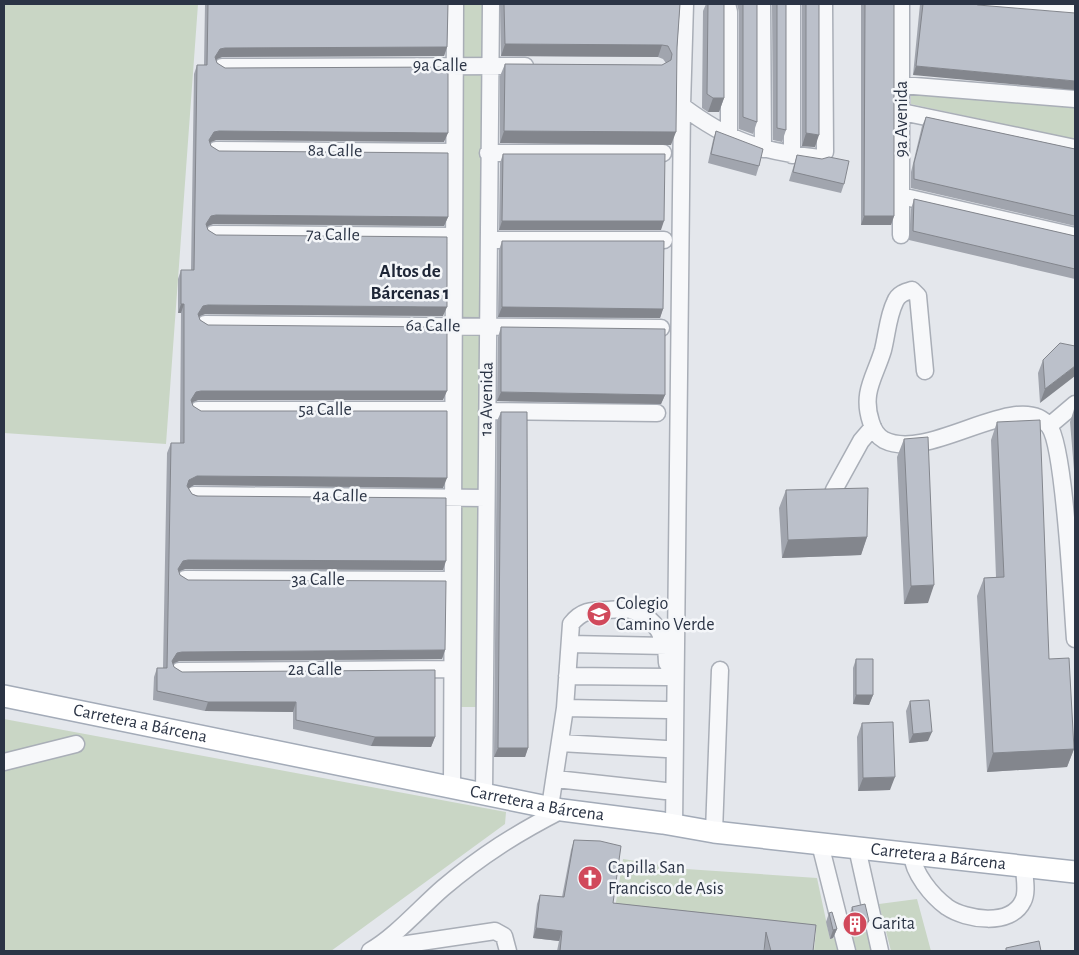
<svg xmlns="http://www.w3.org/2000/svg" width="1079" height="955" viewBox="0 0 1079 955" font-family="'Alegreya Sans',sans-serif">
  <rect width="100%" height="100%" fill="#e4e7ec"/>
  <path fill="#c9d6c5" d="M4,4H198L166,444L4,433Z
    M455,4H491L485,707H452Z
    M911,93L1075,106V140L911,104Z
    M4,719L506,812L505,824L331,951H4Z
    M623,859L686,869L817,878L830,939L839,937L842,951H814L816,931L615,908Z
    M917,899L931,951H891L879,904Z
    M875,930L880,951H847L843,937Z"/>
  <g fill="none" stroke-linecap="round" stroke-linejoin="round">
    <defs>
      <path id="minor" d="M727,4L729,12V136
        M762,4L763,149
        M792,4V155
        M901,4V235
        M975,4L1075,12
        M222,67L525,66
        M902,85L1075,99
        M682,106C730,142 760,151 820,158L825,152L824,4
        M902,112L1075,148
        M216,150L454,152
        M488,153H663
        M901,196L1075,236
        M213,234L453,236
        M489,240H664
        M205,324L661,328
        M925,371L918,296L912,290C905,292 898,294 895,302C888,316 887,334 883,350C875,377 861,392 871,422C873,429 877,436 884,440C930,463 1019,387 1049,426C1065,447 1072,603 1075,639
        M198,410H452
        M487,411L657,413
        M1049,426L1075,404
        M834,490L861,441L873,427
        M194,495L486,498
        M185,579L452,580
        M570,644L667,646
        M179,671L452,669
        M567,676L667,677
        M565,708L667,710
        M560,743L666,749
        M4,762L76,744
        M556,779L665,791
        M452,787L455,4
        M484,794L491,4
        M550,807L565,708L571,624C581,611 591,610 608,610C615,610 624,608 631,610C656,617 667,639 667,663
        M674,826L682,106L685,4
        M714,832L720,670
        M820,844L847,951
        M857,848L880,951
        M912,854C913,873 932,896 947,907C966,920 1011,927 1023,901C1028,892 1024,876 1024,866
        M374,949L495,931L504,936L508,951
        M370,951C395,937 421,907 443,888C482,855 517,833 562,810"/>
      <g id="major">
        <path id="s1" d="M4,696L562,810L663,823L714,832L1075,872"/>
      </g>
    </defs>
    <use href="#minor" stroke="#a9aeb7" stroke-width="19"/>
    <use href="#major" stroke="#a3abb8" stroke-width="24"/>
    <use href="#minor" stroke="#f7f8fa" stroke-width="16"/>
    <use href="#major" stroke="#fff" stroke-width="21"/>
  </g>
  <path fill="#a1a5ae" d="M205,4H448L447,47L444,56L222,57L217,59L216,60L217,63L225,68L444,142L216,140L211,142L210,143L211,146L219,151L448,217L444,226L213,224L208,226L207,227L208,230L216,235L443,316L205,314L200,316L199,317L200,320L208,325L443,400H198L193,402L192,403L193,406L201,411L443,488L194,485L188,488L192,494L443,570L185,569L180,571L179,572L180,575L188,580L445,650L442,659L179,661L173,664L174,667L182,672L435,737L431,747L371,746L293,729V712L205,711L153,700L154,677L157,668H163L167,453L171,443H180L181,313H178V279L181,270H191L194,74L197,65H204Z
    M500,4H680L671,145L500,143V76L505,64L662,65L666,63L663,59L658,57L501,56Z
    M706,4H724V98L719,112H708L702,108L703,11Z
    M737,4H757V122L753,134L739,129V12Z
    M772,4H786V130L782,142L773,140Z
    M802,4H819L815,147L802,146Z
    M861,4H894V216L891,225H861Z
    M920,4H975L913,75Z
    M926,117L1075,149V226L911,188V172L922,126Z
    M716,131L759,166L756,176L708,163L713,140Z
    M503,154L661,230H499L500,163Z
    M797,155L844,184L841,193L789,181Z
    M914,199L1075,236V279L909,240L911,209Z
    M502,241L663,309L660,318L498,317L499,250Z
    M501,327L665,395L661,404L497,401L498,337Z
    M1075,346L1040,403L1038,373L1043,360Z
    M1075,406V482L1070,422Z
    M501,412L528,748L525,757H494L497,421Z
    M997,422L1049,659L1074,749L1067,767L987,772L977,596L984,578L996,577L991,440Z
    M904,439L928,603L904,604L897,457Z
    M786,490L867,537L861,555L782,558L779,508Z
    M856,659L873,695L869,705L853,704V668Z
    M910,701L928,741L909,743L906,711Z
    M862,723L890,790L858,791L857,737Z
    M574,840L613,903L816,925L813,951H765L764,947V951H557L559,941L533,938L537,904L540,895L562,897L571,850Z
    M852,907L865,930L853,933L849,916Z
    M829,913L837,929L833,938L830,939L826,922Z"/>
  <path fill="#83868d" d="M505,44L662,45L658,57L501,56Z
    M447,47L444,56L222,57L217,59L212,67L215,57L220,49L225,48Z
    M916,66L1075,81V90L913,75Z
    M713,98H724L719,112H708Z
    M219,131L448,133L444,142L216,140L211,142L206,149L209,140L214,132Z
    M504,131L676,132L671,145L500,143Z
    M806,133L819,135L815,147L802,146Z
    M216,215L448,217L444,226L213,224L208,226L203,233L206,224L211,216Z
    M864,216H894L891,225H861Z
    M502,221H664L661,230H499Z
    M181,304H184L181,313H178Z
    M208,305L447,307L443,316L205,314L200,316L195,323L198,314L203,306Z
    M502,307L663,309L660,318L498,317Z
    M1075,366V376L1040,403L1045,389Z
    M201,391H447L443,400H198L193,402L188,410L191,400L196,392Z
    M501,392L665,395L661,404L497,401Z
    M197,476L447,478L443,488L194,485L186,490L189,480Z
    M867,537L861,555L782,558L788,540Z
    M188,560L446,561L443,570L185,569L180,571L175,578L178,569L183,561Z
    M934,585L928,603L904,604L911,586Z
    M445,650L442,659L179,661L174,663L169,671L172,661L177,653L182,652Z
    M856,695H873L869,705L853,704Z
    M208,702H296L293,712L205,711Z
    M932,732L928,741L909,743L913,734Z
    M375,737H435L431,747L371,746Z
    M498,748H528L525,757H494Z
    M1074,749L1067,767L987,772L993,753Z
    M895,777L890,790L858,791L863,778Z
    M869,921L865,930L853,933L856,924Z
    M536,928L562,931L559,941L533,938Z
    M837,929L833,938L830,939L833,930Z"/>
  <path fill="#bbc0ca" stroke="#83868d" d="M208,4H448L447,47L225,48L220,49L215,57L217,63L225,68L448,67V133L219,131L214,132L209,140L211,146L219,151L448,153V217L216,215L211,216L206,224L208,230L216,235L447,237V307L208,305L203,306L198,314L200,320L208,325L447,327V391H201L196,392L191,400L193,406L201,411H447V478L197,476L189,480L187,486L192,494L197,496L446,498V561L188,560L183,561L178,569L180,575L188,580L446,581L445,650L182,652L177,653L172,661L174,667L182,672L435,670V737H375L296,720V702H208L157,691V668H167L171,443H184V304H181V270H194L197,65H207Z
    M504,4H680L677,47L676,132L504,131L505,64L662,65L671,60L672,54L668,46L662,45L505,44Z
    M708,4H724V98H713L707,94Z
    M743,4H757V122L743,117Z
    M777,4H786V130L777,128Z
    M806,4H819V135L806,133Z
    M865,4H894V216H864Z
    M923,4H975L978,5L1075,13V81L916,66Z
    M926,117L1075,149V216L914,179V163Z
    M716,131L763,149L759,166L711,154Z
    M503,154H665L664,221H502Z
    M797,155L822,159L829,157L849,161L844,184L793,172Z
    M914,199L1075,236V269L913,231Z
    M502,241H664L663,309L502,307Z
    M501,327L665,329V395L501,392Z
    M1060,343L1075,346V366L1045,389L1043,360Z
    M501,412H527L528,748H498Z
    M1040,420L1049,659L1069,658L1074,749L993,753L984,578L1004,577L997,422Z
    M928,437L934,585L911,586L904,439Z
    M868,488L867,537L788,540L786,490Z
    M856,659H873V695H856Z
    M929,700L932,732L913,734L910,701Z
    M893,722L895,777L863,778L862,723Z
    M574,840L600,841L621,846L613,903L816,925L813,951H771L766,932L764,951H560L562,931L536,928L540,895L564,897Z
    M865,904L869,921L856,924L852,907Z
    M832,912L837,929L833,930L829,913Z
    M1039,941L1041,951H1006V948Z"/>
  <defs>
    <symbol id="school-disc" viewBox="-11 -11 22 22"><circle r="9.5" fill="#d1495b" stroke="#f4f6f9"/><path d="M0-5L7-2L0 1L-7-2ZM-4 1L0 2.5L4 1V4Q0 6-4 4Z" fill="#fff"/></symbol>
    <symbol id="church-disc" viewBox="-11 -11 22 22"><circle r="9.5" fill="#d1495b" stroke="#f4f6f9"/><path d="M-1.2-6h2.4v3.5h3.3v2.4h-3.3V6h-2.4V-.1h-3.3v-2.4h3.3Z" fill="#fff"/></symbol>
    <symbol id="building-disc" viewBox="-11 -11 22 22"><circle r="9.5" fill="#d1495b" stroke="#f4f6f9"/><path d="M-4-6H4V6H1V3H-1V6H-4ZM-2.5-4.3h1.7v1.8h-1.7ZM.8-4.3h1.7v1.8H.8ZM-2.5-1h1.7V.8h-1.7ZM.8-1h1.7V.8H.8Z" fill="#fff"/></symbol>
  </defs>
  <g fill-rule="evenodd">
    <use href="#school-disc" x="585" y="600" width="28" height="28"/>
    <use href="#church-disc" x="576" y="864" width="28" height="28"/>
    <use href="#building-disc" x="841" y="910" width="28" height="28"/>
  </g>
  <g text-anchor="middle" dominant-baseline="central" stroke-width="5" stroke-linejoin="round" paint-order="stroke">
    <g font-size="18" fill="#2b3445" stroke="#f4f6f9">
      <text x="440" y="66">9a Calle</text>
      <text transform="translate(902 119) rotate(-90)">9a Avenida</text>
      <text transform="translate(335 151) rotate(1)">8a Calle</text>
      <text transform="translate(333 235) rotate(1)">7a Calle</text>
      <text transform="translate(433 326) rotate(1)">6a Calle</text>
      <text transform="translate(487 399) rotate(-89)">1a Avenida</text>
      <text x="325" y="410">5a Calle</text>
      <text transform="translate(340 496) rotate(1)">4a Calle</text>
      <text x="318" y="580">3a Calle</text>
      <text x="315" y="670">2a Calle</text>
      <text stroke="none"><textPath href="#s1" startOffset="139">Carretera a Bárcena</textPath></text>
      <text stroke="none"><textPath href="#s1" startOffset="544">Carretera a Bárcena</textPath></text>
      <text stroke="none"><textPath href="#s1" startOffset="949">Carretera a Bárcena</textPath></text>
    </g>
    <g font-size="18" fill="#2b3445" stroke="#f4f6f9" text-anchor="start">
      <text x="616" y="604">Colegio<tspan x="616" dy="21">Camino Verde</tspan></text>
      <text x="608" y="868">Capilla San<tspan x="608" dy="21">Francisco de Asis</tspan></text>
      <text x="872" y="924">Garita</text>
    </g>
    <g font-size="19" font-weight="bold" fill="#1d2536" stroke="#f4f6f9">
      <text x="410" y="271">Altos de<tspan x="410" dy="22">Bárcenas 1</tspan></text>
    </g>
  </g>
  <rect width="1079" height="955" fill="none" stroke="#2b3445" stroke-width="10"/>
</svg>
